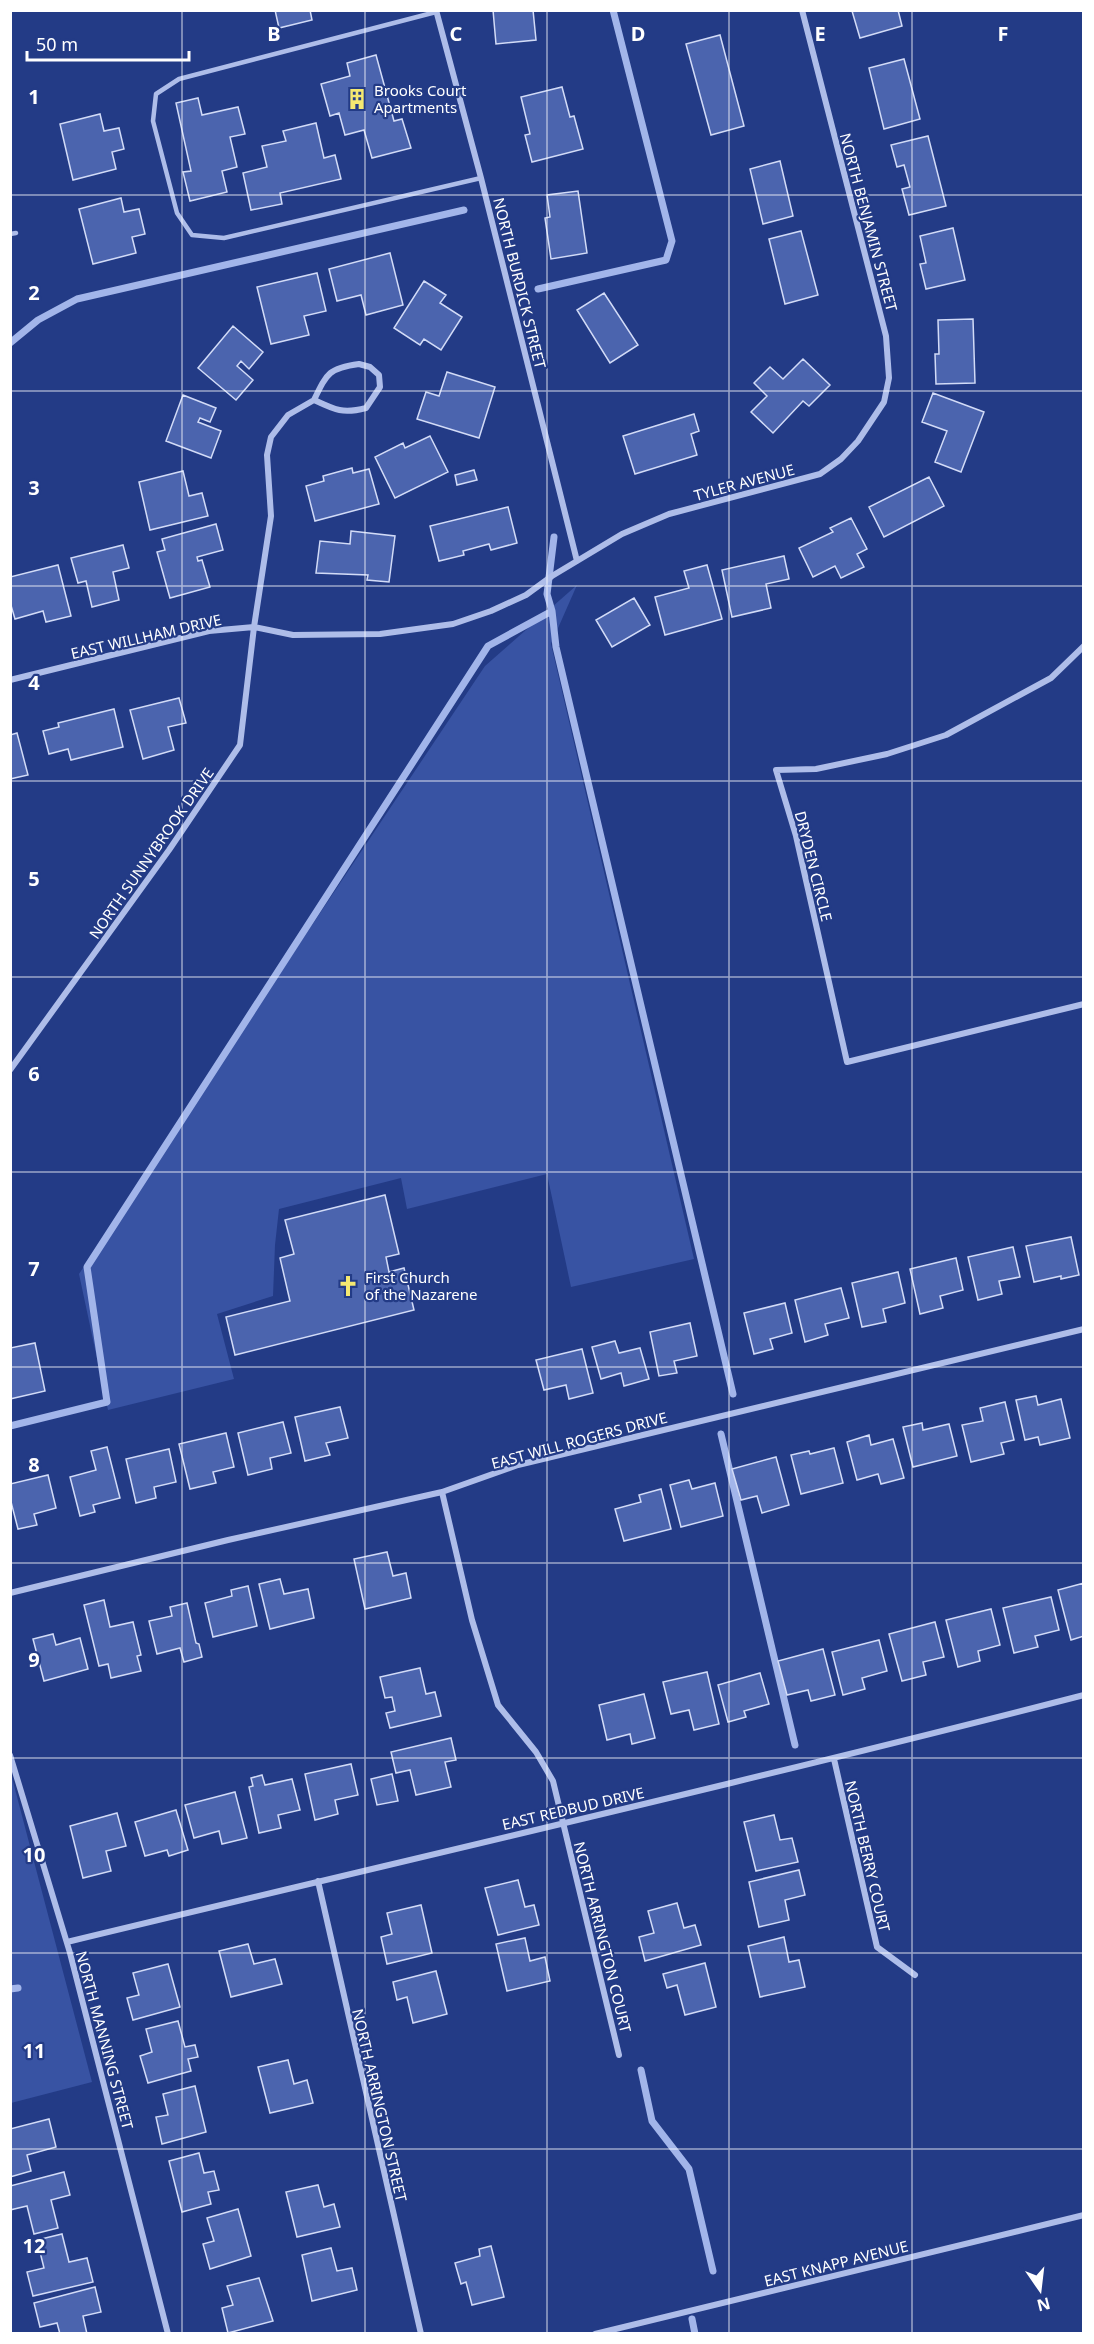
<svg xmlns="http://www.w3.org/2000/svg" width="1094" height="2344" viewBox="0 0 1094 2344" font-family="'Noto Sans',sans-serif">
  <rect width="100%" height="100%" fill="#233b86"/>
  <path fill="#3853a3" d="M577,585L551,644L694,1259L571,1287L547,1174L407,1209L401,1178L279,1209L275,1245L273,1296L217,1314L234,1379L108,1410L79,1274L485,666Z
    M11,1774L92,2082L11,2103H10Z"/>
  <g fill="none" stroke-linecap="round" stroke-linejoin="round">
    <path stroke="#a2b5ea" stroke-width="7" d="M538,289L666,260L672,241L613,10
      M10,343L38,320L77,299L464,210
      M552,611L556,647L733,1394
      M10,1426L107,1402L87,1267L488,646L552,611L547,594L554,537
      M721,1434L795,1745
      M10,1989L18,1988
      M641,2070L652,2121L689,2169L713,2271
      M692,2319L695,2334"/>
  </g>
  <path fill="#4b64ae" stroke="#d2dbf7" stroke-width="1.5" d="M275,10H310L312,20L279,28Z
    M493,10H533L536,40L496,44Z
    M898,10L902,26L860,38L852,11Z
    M720,35L744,126L711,135L686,44Z
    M376,55L394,121L402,119L411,148L372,158L364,130L345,135L339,113L330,116L321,84L350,76L347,63Z
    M904,59L920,119L884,129L869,68Z
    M562,87L570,117L574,116L583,149L532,162L525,135L530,134L521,97Z
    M198,98L202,115L238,107L245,134L230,137L237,167L222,171L227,192L190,201L183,172L191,171L176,103Z
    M100,114L104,131L119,128L124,149L112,152L116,169L73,180L60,124Z
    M316,123L324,158L335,155L341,179L280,193L282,204L251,210L243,173L267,167L262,146L286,141L283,131Z
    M928,136L946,206L909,215L902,189L910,187L904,165L897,167L891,145Z
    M780,161L793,216L763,224L750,169Z
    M578,191L587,253L551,259L545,218L550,217L547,195Z
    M121,198L124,212L139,209L145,234L132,237L136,253L93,264L79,209Z
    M953,228L965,280L926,289L920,264L926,263L920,236Z
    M801,231L818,295L785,304L769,239Z
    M390,253L403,305L366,315L361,295L337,301L329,269Z
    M317,273L326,311L304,316L309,335L271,344L257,287Z
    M424,281L446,295L440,303L462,317L441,350L424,339L420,345L394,328Z
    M604,293L638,345L610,363L577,310Z
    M973,319L975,383L936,384L935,354H939L938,320Z
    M233,326L263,352L249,369L241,361L237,366L253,380L236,400L198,368Z
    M803,359L830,385L809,406L803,401L773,433L751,412L767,396L754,383L770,367L783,379Z
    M447,372L495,387L479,438L417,419L426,392L439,396Z
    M933,393L984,412L961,472L935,462L947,431L922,422Z
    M183,395L216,408L210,422L200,418L198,422L221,431L211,458L166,441Z
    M694,414L699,431L691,434L697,455L635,474L623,436Z
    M430,436L448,472L395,498L375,457L403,443L405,448Z
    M352,468L353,473L369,469L379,504L315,521L306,486L324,481L323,476Z
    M474,470L477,480L457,485L455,475Z
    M183,471L189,496L202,493L208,516L150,530L139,482Z
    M929,477L944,506L884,537L869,507Z
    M508,507L517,543L491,550L489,544L463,551L464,555L439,561L430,526Z
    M851,518L867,549L857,554L864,567L841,578L835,566L813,577L799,548L833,532L830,528Z
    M216,524L223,550L197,557L198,561L202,560L210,587L170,598L157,552L165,550L162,539Z
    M351,531L395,536L389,582L367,580L368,575L316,573L320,541L350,544Z
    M123,545L129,568L113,572L119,600L92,607L86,581L78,583L71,558Z
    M784,556L789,579L766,584L771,608L732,617L722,570Z
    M58,565L71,616L46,622L43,611L15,619L10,602V577Z
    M707,565L722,619L665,635L655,597L689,588L684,571Z
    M634,598L650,625L612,647L596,620Z
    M179,698L186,723L168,727L174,750L143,759L130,710Z
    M114,709L123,747L71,760L68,749L49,754L43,731L59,727L58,723Z
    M17,733L28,775L10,779V735Z
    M385,1195L399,1254L386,1257L389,1272L404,1268L414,1310L235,1355L226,1317L290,1301L280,1258L294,1254L285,1220Z
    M1071,1237L1079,1275L1061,1279V1276L1034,1282L1026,1246Z
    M1013,1247L1020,1277L999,1281L1002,1294L978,1300L968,1257Z
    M956,1258L963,1290L940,1296L943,1308L920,1314L910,1269Z
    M898,1272L905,1303L883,1309L886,1322L862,1327L852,1283Z
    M841,1288L849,1318L825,1324L828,1335L805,1342L795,1300Z
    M785,1303L792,1333L770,1339L773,1349L754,1354L744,1313Z
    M690,1323L697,1356L674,1361L677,1373L659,1376L650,1332Z
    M615,1341L619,1353L640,1348L649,1379L624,1386L621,1373L601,1379L592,1347Z
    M35,1343L45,1391L10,1399V1348Z
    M582,1349L593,1393L569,1399L566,1385L544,1390L536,1360Z
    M1036,1396L1038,1405L1061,1399L1070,1438L1040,1445L1038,1437L1025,1440L1016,1400Z
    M1005,1402L1014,1440L1001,1443L1004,1454L971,1462L962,1425L983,1421L980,1408Z
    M340,1407L348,1438L326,1443L330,1455L305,1461L295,1417Z
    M283,1422L291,1453L270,1458L272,1469L248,1475L238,1433Z
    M922,1423L923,1430L949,1424L957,1456L913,1467L903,1427Z
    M226,1433L234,1467L213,1472L216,1483L190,1489L179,1444Z
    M869,1435L871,1445L893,1439L904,1478L881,1484L878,1474L857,1480L847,1442Z
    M107,1447L120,1498L93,1505L95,1512L80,1516L70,1477L96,1470L91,1451Z
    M834,1448L843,1483L801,1494L791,1455L809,1451L810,1454Z
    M169,1449L176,1482L154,1487L156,1498L136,1503L126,1459Z
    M776,1457L789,1505L762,1513L757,1496L741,1500L732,1469Z
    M48,1475L56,1508L34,1514L37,1525L18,1529L10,1498V1484Z
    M689,1480L692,1489L715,1483L723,1516L681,1527L670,1485Z
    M661,1489L671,1529L624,1541L615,1509L641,1502L639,1495Z
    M387,1552L393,1576L406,1573L411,1598L365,1609L354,1559Z
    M280,1579L284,1594L308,1589L314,1618L270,1629L259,1584Z
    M1084,1583V1636L1071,1640L1058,1590Z
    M248,1586L257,1626L213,1637L205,1603L232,1596L231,1590Z
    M1051,1597L1059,1630L1035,1636L1038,1647L1014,1653L1003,1608Z
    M104,1600L110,1627L133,1622L141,1655L137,1656L141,1671L111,1678L108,1664L99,1666L84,1605Z
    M187,1603L196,1643L199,1644L202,1657L184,1662L180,1648L157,1654L149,1621L172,1616L170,1607Z
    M991,1609L1000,1645L978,1651L980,1661L958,1667L946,1620Z
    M935,1622L944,1657L923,1662L926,1675L902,1681L889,1634Z
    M53,1634L56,1645L80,1638L88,1669L44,1681L33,1639Z
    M879,1640L887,1671L862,1678L865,1689L843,1695L832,1652Z
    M823,1649L835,1695L811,1701L808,1690L787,1695L778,1661Z
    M420,1668L426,1694L435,1692L441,1716L390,1728L386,1713L395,1711L392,1697L385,1698L380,1677Z
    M707,1672L719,1724L694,1730L689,1710L671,1714L663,1682Z
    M760,1673L769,1704L744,1711L746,1717L728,1722L718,1685Z
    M644,1694L655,1738L632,1744L630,1734L607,1740L599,1705Z
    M451,1738L456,1760L445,1762L451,1787L416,1795L410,1770L396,1773L391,1752Z
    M351,1764L358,1795L335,1800L338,1814L315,1820L305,1774Z
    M392,1774L398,1801L377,1805L371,1779Z
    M262,1775L265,1785L292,1779L300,1810L278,1815L281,1828L259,1833L249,1787L253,1786L251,1778Z
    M235,1792L247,1838L222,1844L219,1831L194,1838L185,1805Z
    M176,1810L188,1850L169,1856L167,1850L145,1856L135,1822Z
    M117,1813L126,1846L106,1851L111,1871L83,1878L70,1826Z
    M774,1815L780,1840L792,1838L798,1862L756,1871L744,1822Z
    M799,1870L805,1895L785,1900L789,1920L759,1927L749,1882Z
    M518,1880L525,1907L534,1905L539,1925L498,1935L485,1888Z
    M677,1903L684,1928L695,1925L701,1945L645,1961L639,1937L654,1933L648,1911Z
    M421,1905L432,1953L387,1964L381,1937L392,1934L387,1913Z
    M784,1937L789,1962L799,1960L805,1987L760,1997L748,1946Z
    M525,1938L530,1961L545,1957L550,1981L507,1991L496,1944Z
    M248,1944L254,1964L275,1959L282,1984L231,1997L219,1951Z
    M705,1963L716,2007L685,2015L677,1985L667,1988L663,1974Z
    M168,1964L180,2007L133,2020L127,1998L139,1995L133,1973Z
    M436,1971L447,2014L413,2023L407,1997L397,2000L393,1982Z
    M178,2021L185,2047L195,2045L198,2057L188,2059L191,2071L148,2083L140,2056L152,2052L146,2029Z
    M288,2060L294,2084L307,2080L313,2103L270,2113L258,2067Z
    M195,2086L206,2132L162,2144L156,2117L168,2115L163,2094Z
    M49,2119L56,2147L27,2155L31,2171L10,2177V2129Z
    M199,2153L204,2173L214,2171L219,2190L208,2192L211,2204L182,2212L169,2161Z
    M64,2172L70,2195L51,2200L58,2228L34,2234L27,2206L10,2210V2186Z
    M318,2185L324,2207L334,2204L340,2227L297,2237L286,2192Z
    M238,2209L251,2256L210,2269L203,2244L214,2241L207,2218Z
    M62,2234L69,2262L87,2258L93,2282L33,2296L27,2272L44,2268L37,2240Z
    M491,2246L504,2297L472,2305L466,2282L461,2284L455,2263L480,2256L479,2249Z
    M331,2248L337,2271L352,2268L357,2290L312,2301L302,2255Z
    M259,2278L273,2321L228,2333L222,2308L233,2305L227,2286Z
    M95,2287L101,2312L83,2316L87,2334H60L57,2323L40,2327L34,2303Z"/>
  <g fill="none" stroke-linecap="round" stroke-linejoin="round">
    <path stroke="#aebde9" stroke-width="4.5" d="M436,12L179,79L156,94L153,121L177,213L192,235L224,238L481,178
      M10,234L16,233"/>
    <path stroke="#aebde9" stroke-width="6" d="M436,10L481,178L577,561
      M359,364L370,367L379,375L380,387L366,408C343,414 335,410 314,400C327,373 329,368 359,364Z
      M1084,646L1051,678L946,735L887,754L816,769L776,770L796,836L847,1062L1084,1004
      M10,680L209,631L254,627L293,635L380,634L453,624L491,611L526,595L552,576L622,534L669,514L820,474L841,459L858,441L884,402L889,378L886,336L802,10
      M10,1070L169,850L240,745L254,627L271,516L267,455L271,437L288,415L314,400
      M442,1492L472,1620L498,1705L536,1752L553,1781L619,2055
      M10,1593L228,1540L442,1492L518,1465L1084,1329
      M10,1755L70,1953L168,2334
      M834,1759L877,1947L915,1975
      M318,1881L421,2334
      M67,1942C406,1860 746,1782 1084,1695
      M595,2334L1084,2215"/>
  </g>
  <path fill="none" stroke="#fff" stroke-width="1.5" stroke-opacity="0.55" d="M182,10V2334M365,10V2334M547,10V2334M729,10V2334M912,10V2334M10,195H1084M10,391H1084M10,586H1084M10,781H1084M10,977H1084M10,1172H1084M10,1367H1084M10,1563H1084M10,1758H1084M10,1953H1084M10,2149H1084"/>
  <defs>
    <symbol id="building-bare" viewBox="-9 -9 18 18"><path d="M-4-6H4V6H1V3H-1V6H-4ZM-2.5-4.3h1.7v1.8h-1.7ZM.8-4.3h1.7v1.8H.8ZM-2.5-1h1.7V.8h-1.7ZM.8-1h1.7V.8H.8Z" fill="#f4e871" stroke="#233b86" stroke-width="2.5" paint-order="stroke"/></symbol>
    <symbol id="church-bare" viewBox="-9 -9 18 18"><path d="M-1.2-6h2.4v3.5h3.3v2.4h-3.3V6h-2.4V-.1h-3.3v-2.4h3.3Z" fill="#f4e871" stroke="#233b86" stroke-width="2.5" paint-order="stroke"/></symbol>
  </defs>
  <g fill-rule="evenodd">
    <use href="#building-bare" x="342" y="84" width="30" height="30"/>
    <use href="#church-bare" x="333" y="1271" width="30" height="30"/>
  </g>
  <g text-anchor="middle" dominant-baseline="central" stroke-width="4.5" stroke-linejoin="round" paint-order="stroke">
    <g font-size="15" fill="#fff" stroke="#233b86" text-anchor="start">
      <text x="374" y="90">Brooks Court<tspan x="374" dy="17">Apartments</tspan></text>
      <text x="365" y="1277">First Church<tspan x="365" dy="17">of the Nazarene</tspan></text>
    </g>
    <g font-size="15" fill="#fff" stroke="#233b86">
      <text transform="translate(869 222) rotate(75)">NORTH BENJAMIN STREET</text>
      <text transform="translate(520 283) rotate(76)">NORTH BURDICK STREET</text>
      <text transform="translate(744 482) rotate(-15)">TYLER AVENUE</text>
      <text transform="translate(146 636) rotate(-13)">EAST WILLHAM DRIVE</text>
      <text transform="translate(151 853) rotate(-55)">NORTH SUNNYBROOK DRIVE</text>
      <text transform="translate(814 866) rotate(76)">DRYDEN CIRCLE</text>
      <text transform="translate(579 1440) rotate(-15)">EAST WILL ROGERS DRIVE</text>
      <text transform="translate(573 1808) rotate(-13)">EAST REDBUD DRIVE</text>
      <text transform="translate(868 1856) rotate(77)">NORTH BERRY COURT</text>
      <text transform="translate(603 1937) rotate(76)">NORTH ARRINGTON COURT</text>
      <text transform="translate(105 2040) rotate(75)">NORTH MANNING STREET</text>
      <text transform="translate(380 2105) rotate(77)">NORTH ARRINGTON STREET</text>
      <text transform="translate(836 2263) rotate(-14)">EAST KNAPP AVENUE</text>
    </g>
  </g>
  <g font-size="20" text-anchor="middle" font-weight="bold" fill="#fff" stroke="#233b86" stroke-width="4.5" stroke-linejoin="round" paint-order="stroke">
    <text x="274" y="41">B</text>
    <text x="456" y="41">C</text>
    <text x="638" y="41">D</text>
    <text x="820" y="41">E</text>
    <text x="1003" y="41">F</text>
    <text x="34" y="104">1</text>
    <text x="34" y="300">2</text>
    <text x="34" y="495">3</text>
    <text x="34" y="690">4</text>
    <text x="34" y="886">5</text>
    <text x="34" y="1081">6</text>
    <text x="34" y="1276">7</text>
    <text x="34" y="1472">8</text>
    <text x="34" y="1667">9</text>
    <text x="34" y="1862">10</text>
    <text x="34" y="2058">11</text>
    <text x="34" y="2253">12</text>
  </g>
  <rect width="1094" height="2344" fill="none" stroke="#ffffff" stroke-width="24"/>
  <g transform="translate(1040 2290) rotate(166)" stroke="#233b86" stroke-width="4.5" paint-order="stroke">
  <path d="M0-4.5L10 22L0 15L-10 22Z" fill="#ffffff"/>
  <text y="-9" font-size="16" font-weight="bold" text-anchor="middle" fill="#ffffff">N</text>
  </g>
  <path d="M27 51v9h162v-9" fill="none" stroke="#ffffff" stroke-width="3"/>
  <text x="36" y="51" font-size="18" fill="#ffffff" stroke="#233b86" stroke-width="4.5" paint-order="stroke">50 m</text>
</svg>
